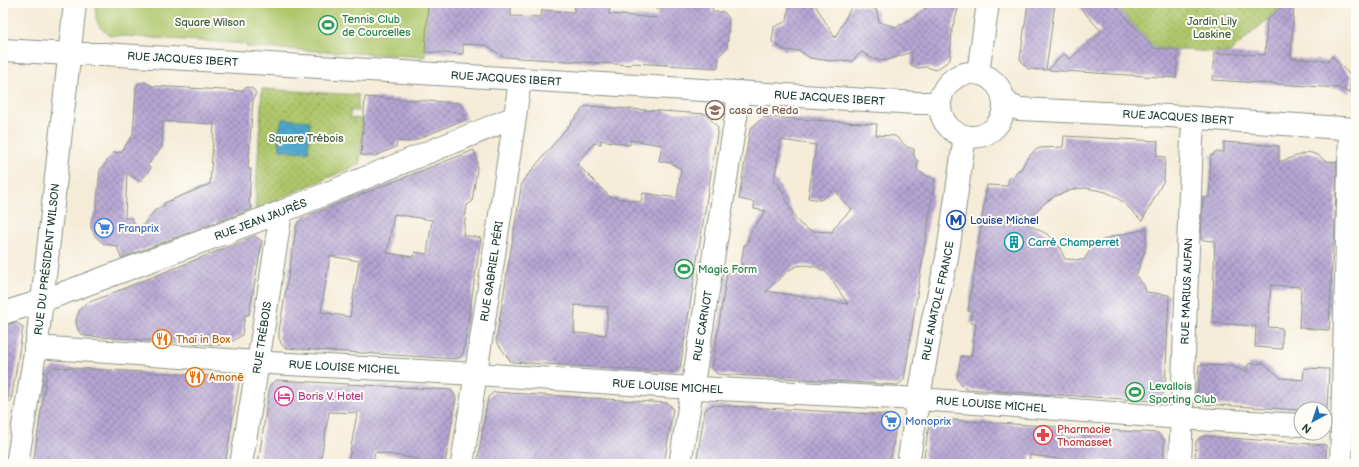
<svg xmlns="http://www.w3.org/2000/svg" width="1359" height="467" viewBox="0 0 1359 467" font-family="'Balsamiq Sans',sans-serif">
  <defs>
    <pattern id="grass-dots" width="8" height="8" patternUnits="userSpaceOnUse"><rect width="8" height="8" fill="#afc66b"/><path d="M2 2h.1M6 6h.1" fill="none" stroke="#8ea259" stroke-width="1.8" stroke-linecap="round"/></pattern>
    <pattern id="water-waves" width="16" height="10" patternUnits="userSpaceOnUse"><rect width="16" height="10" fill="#50a7cd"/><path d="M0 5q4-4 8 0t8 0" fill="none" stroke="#4289a7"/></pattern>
    <pattern id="building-cross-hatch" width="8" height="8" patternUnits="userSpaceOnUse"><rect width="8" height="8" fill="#b5a5d3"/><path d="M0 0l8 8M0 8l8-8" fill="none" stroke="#9388ac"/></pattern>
  </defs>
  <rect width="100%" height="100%" fill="#fdfcf7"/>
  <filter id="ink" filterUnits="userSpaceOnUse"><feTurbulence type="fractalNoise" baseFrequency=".025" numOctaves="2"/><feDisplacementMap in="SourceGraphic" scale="8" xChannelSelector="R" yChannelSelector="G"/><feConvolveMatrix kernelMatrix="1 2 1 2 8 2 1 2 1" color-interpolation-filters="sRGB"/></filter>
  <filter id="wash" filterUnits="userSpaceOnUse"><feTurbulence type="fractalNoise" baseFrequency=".012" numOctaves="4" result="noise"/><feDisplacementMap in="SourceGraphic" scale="16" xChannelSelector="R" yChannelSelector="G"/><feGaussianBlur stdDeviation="0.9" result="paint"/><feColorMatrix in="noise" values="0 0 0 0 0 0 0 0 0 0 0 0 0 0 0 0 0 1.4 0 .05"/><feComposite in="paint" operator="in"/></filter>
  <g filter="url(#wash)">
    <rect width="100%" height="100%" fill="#f5ecd8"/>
    <path fill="url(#grass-dots)" stroke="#678250" d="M1113,3H1286L1229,53L1155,48Z
      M262,89L358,95V111H350V118L363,119L360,164L255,209Z"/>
    <path fill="#afc66b" stroke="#678250" d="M97,3H428L425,57L246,47V44L110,35C97,28 93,17 97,3Z"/>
    <path fill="url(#water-waves)" stroke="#387280" d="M282,119L310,121L308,152L280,150L278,135Z"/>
    <g id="blocks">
      <path fill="url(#building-cross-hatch)" fill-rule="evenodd" d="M428,3H511V16L541,17L542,10L574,12L575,3H610L609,14L657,18L658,3H713L712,12H724L729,18L727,48L719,56L718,68L632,63L631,65L504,57L486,45L463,44V54L425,52Z
        M789,3H814L835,38L853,4L876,9L879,22L896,27L910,20L933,3H960L952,29L950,60L936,70L927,67L917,68L911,65L912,52L884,61L873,59L862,52L852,61L840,60L830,61L810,58L800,51L784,50L772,42L774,27L787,21Z
        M1028,3H1055L1046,70L1028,69L1024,65L1020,59Z
        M1076,3H1113L1154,48L1178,50L1176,78L1047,70L1064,54L1070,59L1101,31Z
        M1286,3H1294L1291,58L1328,61L1332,56L1351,76L1350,93L1339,88L1212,80L1214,53L1265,55L1267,20Z
        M145,82L152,86L241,91L247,87L253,89L256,93L253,100L248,169H251L249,203L252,209L121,258L117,246L104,244L96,237L91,228V221L96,211L100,170L113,153L121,152L133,135L136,89L138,84ZM163,121L214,124L210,184L164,203L165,205L155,210L138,231L132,218H125L127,173L140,182L151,168L147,166L162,147Z
        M365,97L460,103L466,119L410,142L397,141L396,147L375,156L361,155Z
        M585,106L706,114L718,128L680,368L674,372L511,362L496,341L522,182ZM601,140L630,145V140L662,145L659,161L671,163L681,169L677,198L643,193L641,202L610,197L577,164L594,143L601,144ZM575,305L608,307L606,335L574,333Z
        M764,117L877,124L876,135L895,136L907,147L914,149V157L918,161L917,170L927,176L935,179L904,380L898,385L717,374L712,368L727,273L740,270L744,245H746L751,231L766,211L754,209V202L739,199L750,129ZM781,140L816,145L808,198L821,200L835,189L842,200L852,209L835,226L832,232L812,231L807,229L799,223L796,219L777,181H774ZM806,265L816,267L826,272L848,304L766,291L788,271L796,266Z
        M1064,136L1158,141L1157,156L1165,157L1164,180L1142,221L1124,203L1116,197L1106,192L1086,188L1075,189L1055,196L1046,202L1038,209L1027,224L1049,235L1059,246L1065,259L1084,260L1090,250L1099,242L1110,237L1147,229L1145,250L1136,276L1144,285L1146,292L1169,295L1165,392L1155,401L965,389L957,378L961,356L971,357L976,323H970L972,312L968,311L987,185L1007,186L1009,178L1014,176L1017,171L1021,169L1026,160L1034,151L1040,148L1063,147Z
        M1224,142L1279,146V162L1308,152L1318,155L1325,161L1337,162L1334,244L1333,246L1329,330L1299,328L1301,287L1271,285L1268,327L1282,328V349L1255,347L1256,326L1212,323L1215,241L1201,240L1203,198L1209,197L1211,155H1214V152H1224Z
        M474,150L477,161V169L472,202L467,205L463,235L481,238L463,354L457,359L314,350L286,348L282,345L279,338V331L297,224L302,218ZM394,214L432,220L427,254L415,252L414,257L387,253ZM330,256L359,261L350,317L321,312Z
        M255,236L262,241L249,315H245L242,335L233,341L220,340V345L85,336L80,333L77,327L76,320L80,309L85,304Z
        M16,322L23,327L11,401H3V326Z
        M1263,363L1281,378L1303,380L1304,368L1329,369L1327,409H1301V410L1202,404L1197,398L1199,365L1231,366L1247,372L1248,364Z
        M54,367L233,377L239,383L225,464H33L47,372Z
        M277,380L451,390L456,397L445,464H418L419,459L375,452L373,464H348L357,413L329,412L320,464H258L270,385Z
        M494,392L668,403L673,409L664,464H477L488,397Z
        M712,405L889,415L895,420L896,426L890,464H696L705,410Z
        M936,419L1060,427L1059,433L1085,436L1086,429L1158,433L1164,440L1163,464H1115V462L1082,459V462L1030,455L1029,464H923L929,424Z
        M1202,436L1326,445V464H1195L1196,441Z"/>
    </g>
  </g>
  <g filter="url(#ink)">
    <use href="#blocks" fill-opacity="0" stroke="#8a9486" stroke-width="1"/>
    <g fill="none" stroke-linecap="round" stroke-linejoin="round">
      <defs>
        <g id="minor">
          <path id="s1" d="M3,50L69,54H103L917,103H933L941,97"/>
          <path id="s2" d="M1003,98L1010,105L1019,109L1169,116L1356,129"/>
          <path id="s3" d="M3,313L42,301L281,212L515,117"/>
          <path id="s4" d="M35,347L270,363L476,374L676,387L919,399L1196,419L1301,425"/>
          <path id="s5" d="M17,464L38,334L47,259L75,3"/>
          <path id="s6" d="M241,464L258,363L281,212"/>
          <path id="s7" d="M462,464L515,117L520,79"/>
          <path id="s8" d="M680,464L737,111L738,92"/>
          <path id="s9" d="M1180,464L1192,139L1194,118"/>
          <path d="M1341,464L1350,129"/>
        </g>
        <g id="major">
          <path d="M978,73L988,3"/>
          <circle cx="972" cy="105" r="32"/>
          <path id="s10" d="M908,464L915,420L932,323L947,258L965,136"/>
        </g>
      </defs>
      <use href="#minor" stroke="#8a9486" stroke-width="24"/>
      <use href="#major" stroke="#8a9486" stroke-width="24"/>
      <use href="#minor" stroke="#fff" stroke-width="22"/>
      <use href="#major" stroke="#fff" stroke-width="22"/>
    </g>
  </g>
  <defs>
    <symbol id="stadium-ring" viewBox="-11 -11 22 22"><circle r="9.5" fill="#fdfcf7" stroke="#2e9e5b" stroke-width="1.5"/><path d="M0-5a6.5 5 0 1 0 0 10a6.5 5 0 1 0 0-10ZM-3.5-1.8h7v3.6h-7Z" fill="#2e9e5b"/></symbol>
    <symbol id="school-ring" viewBox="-11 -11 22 22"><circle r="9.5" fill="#fdfcf7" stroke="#8d6e63" stroke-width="1.5"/><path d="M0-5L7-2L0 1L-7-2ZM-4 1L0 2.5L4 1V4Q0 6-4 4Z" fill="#8d6e63"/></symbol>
    <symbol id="metro-ring" viewBox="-11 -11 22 22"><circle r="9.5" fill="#fdfcf7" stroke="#1a4fb4" stroke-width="1.5"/><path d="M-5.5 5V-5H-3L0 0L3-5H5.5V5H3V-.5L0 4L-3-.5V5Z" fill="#1a4fb4"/></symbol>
    <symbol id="supermarket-ring" viewBox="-11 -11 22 22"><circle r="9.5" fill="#fdfcf7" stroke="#3f7fe0" stroke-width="1.5"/><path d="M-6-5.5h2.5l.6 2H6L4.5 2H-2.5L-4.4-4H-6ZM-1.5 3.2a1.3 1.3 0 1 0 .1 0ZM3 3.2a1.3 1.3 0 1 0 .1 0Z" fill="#3f7fe0"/></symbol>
    <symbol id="building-ring" viewBox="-11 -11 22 22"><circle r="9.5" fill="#fdfcf7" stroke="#0f9aa8" stroke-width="1.5"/><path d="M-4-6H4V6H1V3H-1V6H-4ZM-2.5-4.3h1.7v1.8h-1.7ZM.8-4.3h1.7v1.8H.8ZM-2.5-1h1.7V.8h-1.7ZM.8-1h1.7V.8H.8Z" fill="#0f9aa8"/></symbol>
    <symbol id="restaurant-ring" viewBox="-11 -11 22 22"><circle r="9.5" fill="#fdfcf7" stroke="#e8710a" stroke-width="1.5"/><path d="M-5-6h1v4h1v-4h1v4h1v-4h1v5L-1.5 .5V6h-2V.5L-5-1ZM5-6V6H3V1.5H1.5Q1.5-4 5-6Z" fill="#e8710a"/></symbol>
    <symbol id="hotel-ring" viewBox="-11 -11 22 22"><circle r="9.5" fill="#fdfcf7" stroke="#d1479c" stroke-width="1.5"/><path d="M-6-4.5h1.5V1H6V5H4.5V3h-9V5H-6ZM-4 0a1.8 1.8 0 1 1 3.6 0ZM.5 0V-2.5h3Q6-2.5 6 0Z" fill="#d1479c"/></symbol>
    <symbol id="pharmacy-ring" viewBox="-11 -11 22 22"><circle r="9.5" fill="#fdfcf7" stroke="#e0444e" stroke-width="1.5"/><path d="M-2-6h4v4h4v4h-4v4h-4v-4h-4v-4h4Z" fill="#e0444e"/></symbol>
  </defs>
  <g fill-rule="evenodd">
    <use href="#stadium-ring" x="317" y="14" width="22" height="22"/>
    <use href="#school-ring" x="704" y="99" width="22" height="22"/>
    <use href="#metro-ring" x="945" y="209" width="22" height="22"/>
    <use href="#supermarket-ring" x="93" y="217" width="22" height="22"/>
    <use href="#building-ring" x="1003" y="231" width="22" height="22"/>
    <use href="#stadium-ring" x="673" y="258" width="22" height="22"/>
    <use href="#restaurant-ring" x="151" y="328" width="22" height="22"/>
    <use href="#restaurant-ring" x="184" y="366" width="22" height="22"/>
    <use href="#stadium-ring" x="1124" y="381" width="22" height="22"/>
    <use href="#hotel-ring" x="273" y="385" width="22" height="22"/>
    <use href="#supermarket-ring" x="880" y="410" width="22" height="22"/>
    <use href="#pharmacy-ring" x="1032" y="424" width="22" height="22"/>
  </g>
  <g text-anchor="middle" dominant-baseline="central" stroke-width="4" stroke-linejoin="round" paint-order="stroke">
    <g font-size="11" fill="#27864d" stroke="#fdfcf7" text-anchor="start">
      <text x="342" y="19">Tennis Club<tspan x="342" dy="13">de Courcelles</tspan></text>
      <text x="698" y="269">Magic Form</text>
      <text x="1149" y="386">Levallois<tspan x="1149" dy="13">Sporting Club</tspan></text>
    </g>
    <g font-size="11" fill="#435f42" stroke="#fdfcf7">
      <text x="1212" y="21">Jardin Lily<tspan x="1212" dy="13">Laskine</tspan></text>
      <text x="210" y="22">Square Wilson</text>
      <text x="306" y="138">Square Trébois</text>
    </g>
    <g font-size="11" fill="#1f3d34" stroke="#fdfcf7">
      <text stroke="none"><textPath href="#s1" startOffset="180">RUE JACQUES IBERT</textPath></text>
      <text stroke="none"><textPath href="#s1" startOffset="504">RUE JACQUES IBERT</textPath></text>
      <text stroke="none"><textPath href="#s1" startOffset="828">RUE JACQUES IBERT</textPath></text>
      <text stroke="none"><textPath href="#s2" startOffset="179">RUE JACQUES IBERT</textPath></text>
      <text stroke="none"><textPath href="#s3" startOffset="274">RUE JEAN JAURÈS</textPath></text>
      <text stroke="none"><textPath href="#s5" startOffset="207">RUE DU PRÉSIDENT WILSON</textPath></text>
      <text stroke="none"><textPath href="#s7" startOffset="195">RUE GABRIEL PÉRI</textPath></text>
      <text stroke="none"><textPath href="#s9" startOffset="173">RUE MARIUS AUFAN</textPath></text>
      <text stroke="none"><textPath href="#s10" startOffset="166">RUE ANATOLE FRANCE</textPath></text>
      <text stroke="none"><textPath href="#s8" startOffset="140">RUE CARNOT</textPath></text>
      <text stroke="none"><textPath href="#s6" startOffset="128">RUE TRÉBOIS</textPath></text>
      <text stroke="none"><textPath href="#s4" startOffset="310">RUE LOUISE MICHEL</textPath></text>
      <text stroke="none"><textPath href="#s4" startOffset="634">RUE LOUISE MICHEL</textPath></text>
      <text stroke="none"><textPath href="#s4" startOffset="958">RUE LOUISE MICHEL</textPath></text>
    </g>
    <g font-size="11" fill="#785e54" stroke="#fdfcf7" text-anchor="start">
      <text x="729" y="110">casa de Reda</text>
    </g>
    <g font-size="11" fill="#164399" stroke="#fdfcf7" text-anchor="start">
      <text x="970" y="220">Louise Michel</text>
    </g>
    <g font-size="11" fill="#366cbe" stroke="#fdfcf7" text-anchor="start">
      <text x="118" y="228">Franprix</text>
      <text x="905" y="421">Monoprix</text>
    </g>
    <g font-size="11" fill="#0d838f" stroke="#fdfcf7" text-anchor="start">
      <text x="1028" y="242">Carré Champerret</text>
    </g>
    <g font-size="11" fill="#c56008" stroke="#fdfcf7" text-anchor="start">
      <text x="176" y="339">Thaï in Box</text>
      <text x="209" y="377">Amonē</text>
    </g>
    <g font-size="11" fill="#b23c85" stroke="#fdfcf7" text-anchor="start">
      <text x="298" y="396">Boris V. Hotel</text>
    </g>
    <g font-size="11" fill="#be3a42" stroke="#fdfcf7" text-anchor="start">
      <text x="1057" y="429">Pharmacie<tspan x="1057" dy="13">Thomasset</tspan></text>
    </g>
  </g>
  <rect width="1359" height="467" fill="none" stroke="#fdfcf7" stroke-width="16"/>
  <g transform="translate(1313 421) rotate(220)"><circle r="19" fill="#fdfcf7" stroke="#a4b0a9"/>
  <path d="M0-3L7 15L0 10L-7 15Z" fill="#1f6fb2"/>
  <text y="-6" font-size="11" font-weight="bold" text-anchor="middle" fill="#1f3d34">N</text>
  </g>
</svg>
